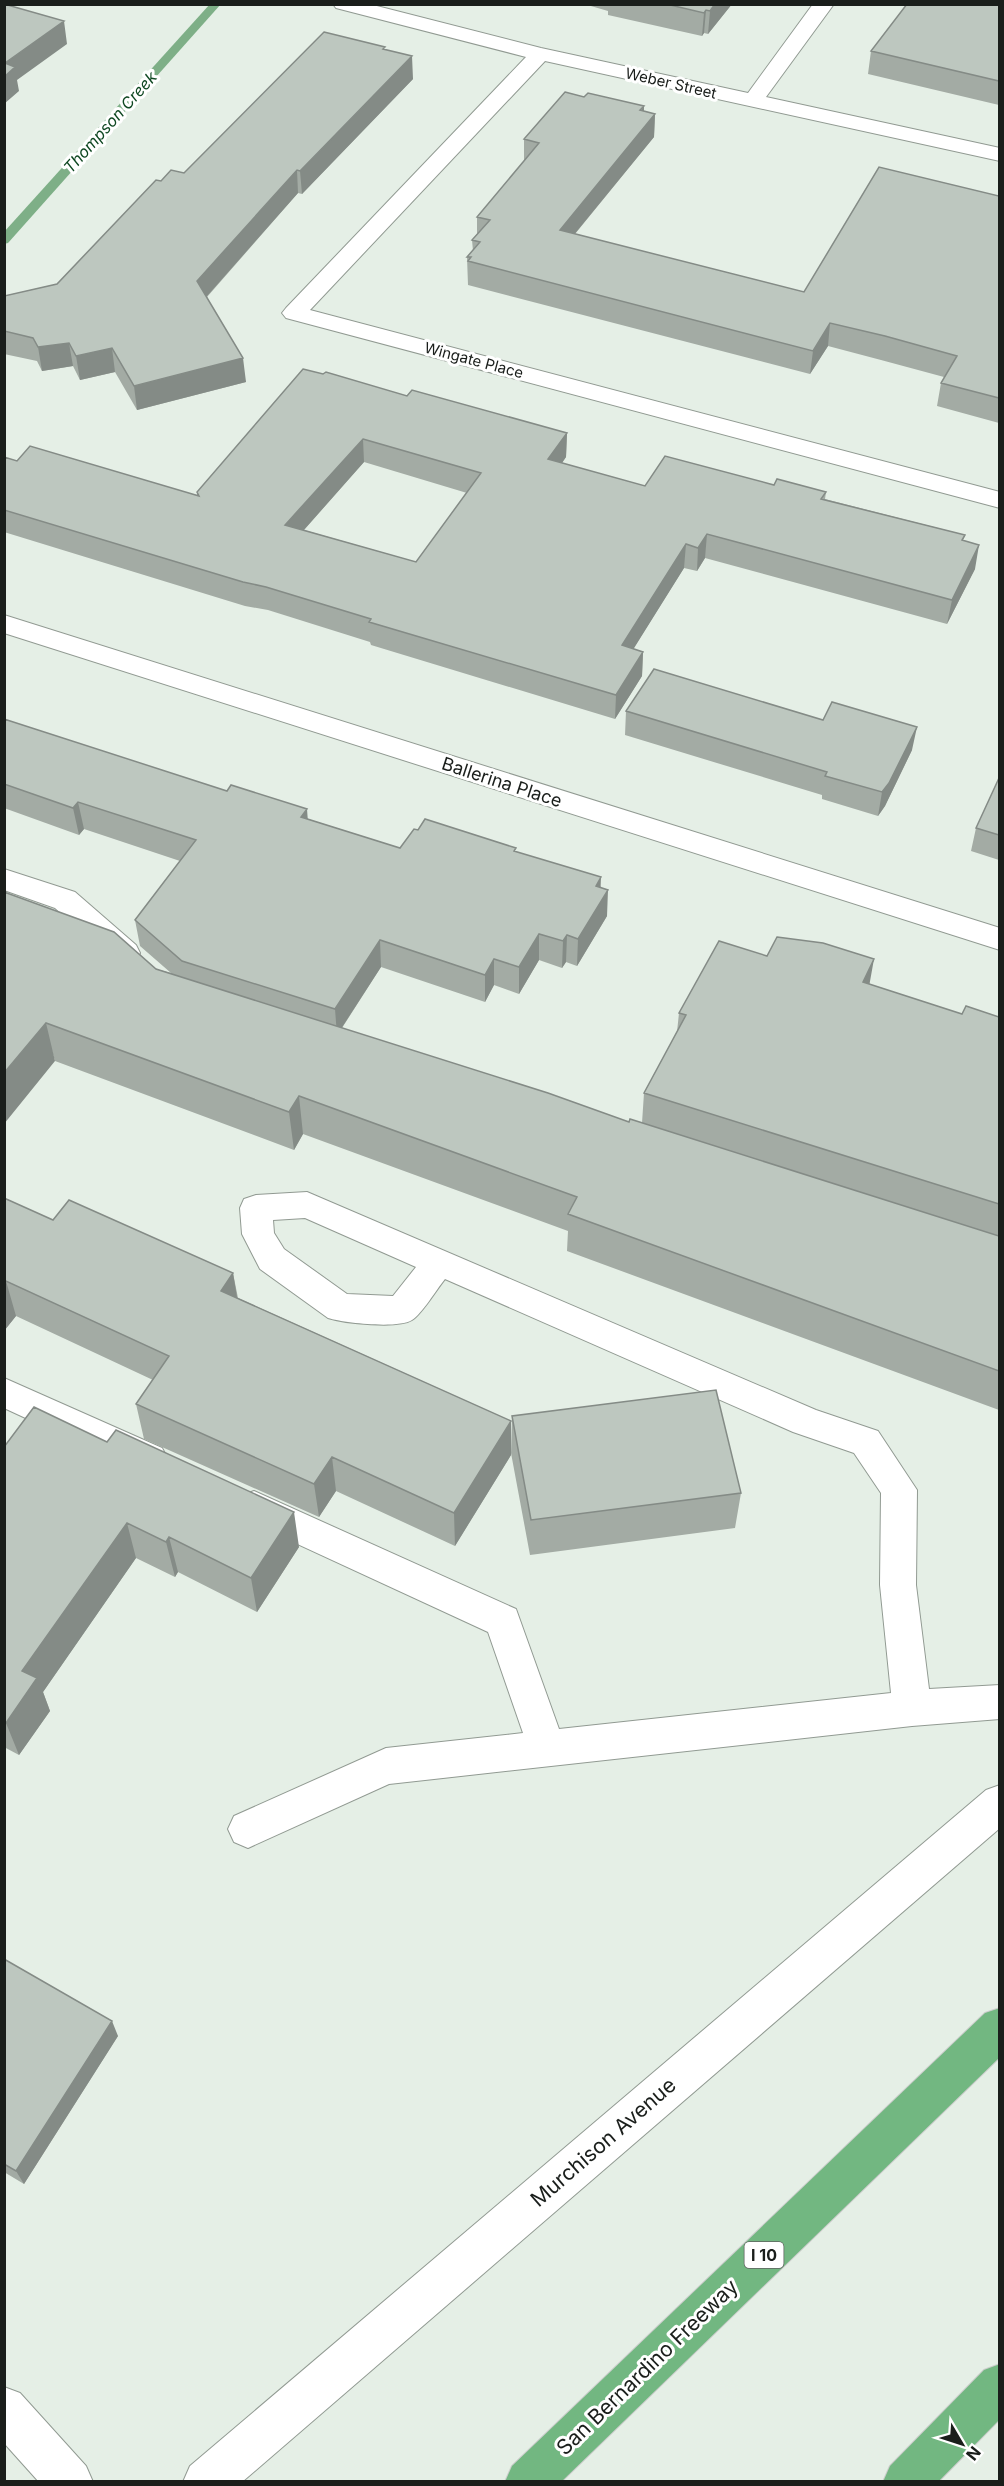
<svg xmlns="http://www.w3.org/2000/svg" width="1004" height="2486" viewBox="0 0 1004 2486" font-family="Inter,sans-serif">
  <rect width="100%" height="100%" fill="#e5efe6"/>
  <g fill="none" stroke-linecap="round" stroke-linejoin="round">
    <path fill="#7eaf87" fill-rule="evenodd" d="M210,4H221L8,243L4,244V232Z"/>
    <defs>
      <path id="minor" d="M333,4H369L541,48L748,93L813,4H834L766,97L1000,148V161L545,61L310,310L1000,492V508L286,318L282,313L286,308L526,57L336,8Z
        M4,615L1000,928V950L4,633Z
        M4,869L75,892L136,945L140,953L136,961L125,964L114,961L55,908L4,890Z
        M307,1192L816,1410L878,1431L917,1490L916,1585L929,1689L1000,1685V1719L912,1726L389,1784L248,1848L234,1842L228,1829L234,1816L386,1748L523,1733L488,1632L241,1518L236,1507L241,1496L254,1491L516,1609L559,1729L891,1693L880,1585L881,1493L854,1453L793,1432L445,1279C436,1290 422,1314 412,1320C398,1329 344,1323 328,1318L260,1269L242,1234L240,1208L244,1199L256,1195ZM305,1218L416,1267L393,1296L347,1294L284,1249L274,1233L273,1220Z
        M4,1378L162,1448L168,1459L162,1470L150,1474L138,1470L4,1408Z
        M1000,1785V1828L242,2482H183L190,2466L986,1790Z
        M4,2387L20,2393L86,2466L93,2482H39L4,2443Z"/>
      <path id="highway" d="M1000,2008V2057L561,2482H505L512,2466L985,2013Z
        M1000,2364V2419L938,2482H883L890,2466L984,2370Z"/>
    </defs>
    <use href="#minor" stroke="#919a92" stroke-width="2"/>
    <use href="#highway" stroke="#cdcecd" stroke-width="2"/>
    <use href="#minor" fill="#fff" fill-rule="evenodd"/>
    <use href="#highway" fill="#72b781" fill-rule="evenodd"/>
  </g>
  <path fill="#a3aba4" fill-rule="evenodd" d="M584,4H732L708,34L704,33L702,36L608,15V11Z
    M999,4V105L868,74L871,51Z
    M385,50L413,79L302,194L298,193L207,297L246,382L137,410L115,372L80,380L73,366L42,371L37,361L4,354V296L57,284L161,181L184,173Z
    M584,97L644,106V111L655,114L654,137L575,234L804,292L999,196V423L937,406L941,383L944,377L881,360L828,346L810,374L468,285L467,257L473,251L472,240L477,234V217L524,161V139Z
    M407,396L567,433L566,457L562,463L645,486L774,485L826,492L825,499L965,535L963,541L975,569L947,624L705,558L697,571L684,568L633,649L643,652L642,676L615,719L371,645L370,642L268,610L245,606L4,532V457L17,461L197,495V492ZM364,462L467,493L416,562L304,530Z
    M626,711L912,750L885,806L878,816L822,799V795L625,735Z
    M4,719L308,819L400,848L516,852L601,887L607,916L577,966L566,962L562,968L539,960L519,994L494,985L485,1002L381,967L342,1028L629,1122L642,1123L644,1093L677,1032L679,1013L767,956L869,984L962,1014L999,1017V1410L567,1251L568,1231L303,1134L294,1150L55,1061L4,892L156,969L171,973L140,946L135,920L180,861L84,829L79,835L4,808Z
    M999,778V860L971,851L976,828Z
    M4,1198L53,1220L233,1273L238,1298L511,1421V1455L455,1546L336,1491L319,1517L144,1439L136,1404L153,1380L16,1316L4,1331Z
    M512,1416L741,1493L735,1528L530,1555L511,1453Z
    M4,1447L299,1547L257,1612L178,1572L175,1577L136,1558L43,1692L50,1711L19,1755L4,1747Z
    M4,1959L118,2036L24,2184L4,2172Z"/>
  <path fill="#848b86" d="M715,4H732L708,34L710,11Z
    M706,10L704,33L702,36L704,13Z
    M64,21L67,44L17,80L19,91L4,104L5,63Z
    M412,56L413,79L302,194L300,171Z
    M644,106L643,129L655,114L654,137L559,253L560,230Z
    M297,170L298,193L200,304L197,281Z
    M830,323L828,346L810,374L813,351Z
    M69,343L73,366L42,371L38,347Z
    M112,348L115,372L80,380L76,356Z
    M243,358L246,382L137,410L134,386Z
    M567,433L566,457L548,483V459Z
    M363,439L364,462L287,549L285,525Z
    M707,534L705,558L697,571L698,548Z
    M686,544L684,568L621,669L622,645Z
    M979,545L975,569L947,624L952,600Z
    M643,652L642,676L615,719L616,695Z
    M917,727L912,750L885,806L878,816L882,792Z
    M78,802L84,829L79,835L73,808Z
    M307,809L309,836L301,817Z
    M601,877L600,903L608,890L607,916L577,966L578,939L596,886Z
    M539,934V960L519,994V967Z
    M567,935L566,962L562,968L563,941Z
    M380,940L381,967L337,1035L335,1009Z
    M494,959V985L485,1002V975Z
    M874,959L867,998L863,982Z
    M46,1023L55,1061L4,1124V1073Z
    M299,1096L303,1134L294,1150L289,1112Z
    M233,1273L239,1309L221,1291Z
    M6,1281L16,1316L4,1331V1282Z
    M511,1421V1455L455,1546L454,1513Z
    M332,1457L336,1491L319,1517L314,1484Z
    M294,1512L299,1547L257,1612L251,1578Z
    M127,1523L136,1558L43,1692L50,1711L19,1755L6,1723L22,1671Z
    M169,1537L178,1572L175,1577L166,1542Z
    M112,2021L118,2036L24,2184L16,2171Z"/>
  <path fill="#bdc7bf" stroke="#848b86" stroke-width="1.5" fill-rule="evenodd" d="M4,4L64,21L5,63L15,67L4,77Z
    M666,4H715L710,11L706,10L704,13Z
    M907,4H999V81L871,51Z
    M324,32L385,47L383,49L412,56L300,171L297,170L197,281L243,358L134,386L112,348L76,356L69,343L38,347L33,338L4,331V296L57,284L156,180L161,181L171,170L184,173Z
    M565,92L584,97L588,93L644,106L640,110L655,114L560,230L804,292L879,167L999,196V398L941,383L957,356L885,336L830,323L813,351L468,261L471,257H467L480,242L472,240L490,220L477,217L539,143L524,139Z
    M303,369L323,374L326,372L407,396L412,390L567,433L548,459L645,486L665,456L774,485L777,479L826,492L821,499L965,535L962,540L979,545L952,600L707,534L698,548L686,544L622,645L643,652L616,695L369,622L371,619L266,587L243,582L4,510V457L17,461L30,446L199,496L197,492ZM363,439L481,473L416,562L285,525Z
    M654,669L823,720L832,702L917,727L889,783L882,792L825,776L827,772L626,711Z
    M4,719L227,791L231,785L307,809L301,817L400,848L414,829L418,830L425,819L516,848L514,851L601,877L596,886L608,890L578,939L567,935L563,941L539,934L519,967L494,959L485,975L380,940L335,1009L182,961L135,920L196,840L78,802L73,808L4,784Z
    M999,778V835L976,828Z
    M4,892L114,932L156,969L548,1093L629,1122L630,1119L999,1236V1371L568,1214L577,1197L299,1096L289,1112L46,1023L4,1073Z
    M777,937L823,943L874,959L863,982L962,1014L966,1006L999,1017V1204L644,1093L686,1015L679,1013L719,941L767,956Z
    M4,1198L53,1220L69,1200L233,1273L221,1291L511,1421L454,1513L332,1457L314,1484L136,1404L169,1356L6,1281L4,1282Z
    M716,1390L741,1493L531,1520L512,1416Z
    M34,1407L107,1442L116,1430L294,1512L251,1578L169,1537L166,1542L127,1523L22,1671L37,1678L6,1723L4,1722V1447Z
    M4,1959L112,2021L16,2171L4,2164Z"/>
  <g text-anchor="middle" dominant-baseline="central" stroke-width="6" stroke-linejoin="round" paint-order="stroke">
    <g font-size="15" fill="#1a1e1b" stroke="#fff">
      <text transform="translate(671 83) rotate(13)">Weber Street</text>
      <text transform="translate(474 360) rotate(15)">Wingate Place</text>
    </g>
    <g font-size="16" font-style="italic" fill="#0f4822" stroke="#fff">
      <text transform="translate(110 122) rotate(-48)">Thompson Creek</text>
    </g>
    <rect fill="#fff" stroke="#5f625f" stroke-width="1.5" x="744.5" y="2242" width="39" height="26" rx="4.5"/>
    <g font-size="16" font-weight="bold" fill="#1a1e1b">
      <text x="764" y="2255">I 10</text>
    </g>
    <g font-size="18" fill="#1a1e1b" stroke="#fff">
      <text transform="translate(502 782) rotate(18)">Ballerina Place</text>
    </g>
    <g font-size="21" fill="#1a1e1b" stroke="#fff">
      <text transform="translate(603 2142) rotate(-41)">Murchison Avenue</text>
      <text transform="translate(647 2367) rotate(-44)">San Bernardino Freeway</text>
    </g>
  </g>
  <rect width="1004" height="2486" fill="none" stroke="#1a1e1b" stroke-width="12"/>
  <g transform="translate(962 2444) rotate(129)" stroke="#ffffff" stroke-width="4.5" paint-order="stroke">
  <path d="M0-4.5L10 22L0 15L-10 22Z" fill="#1a1e1b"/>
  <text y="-9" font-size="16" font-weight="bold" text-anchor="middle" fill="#1a1e1b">N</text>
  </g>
</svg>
